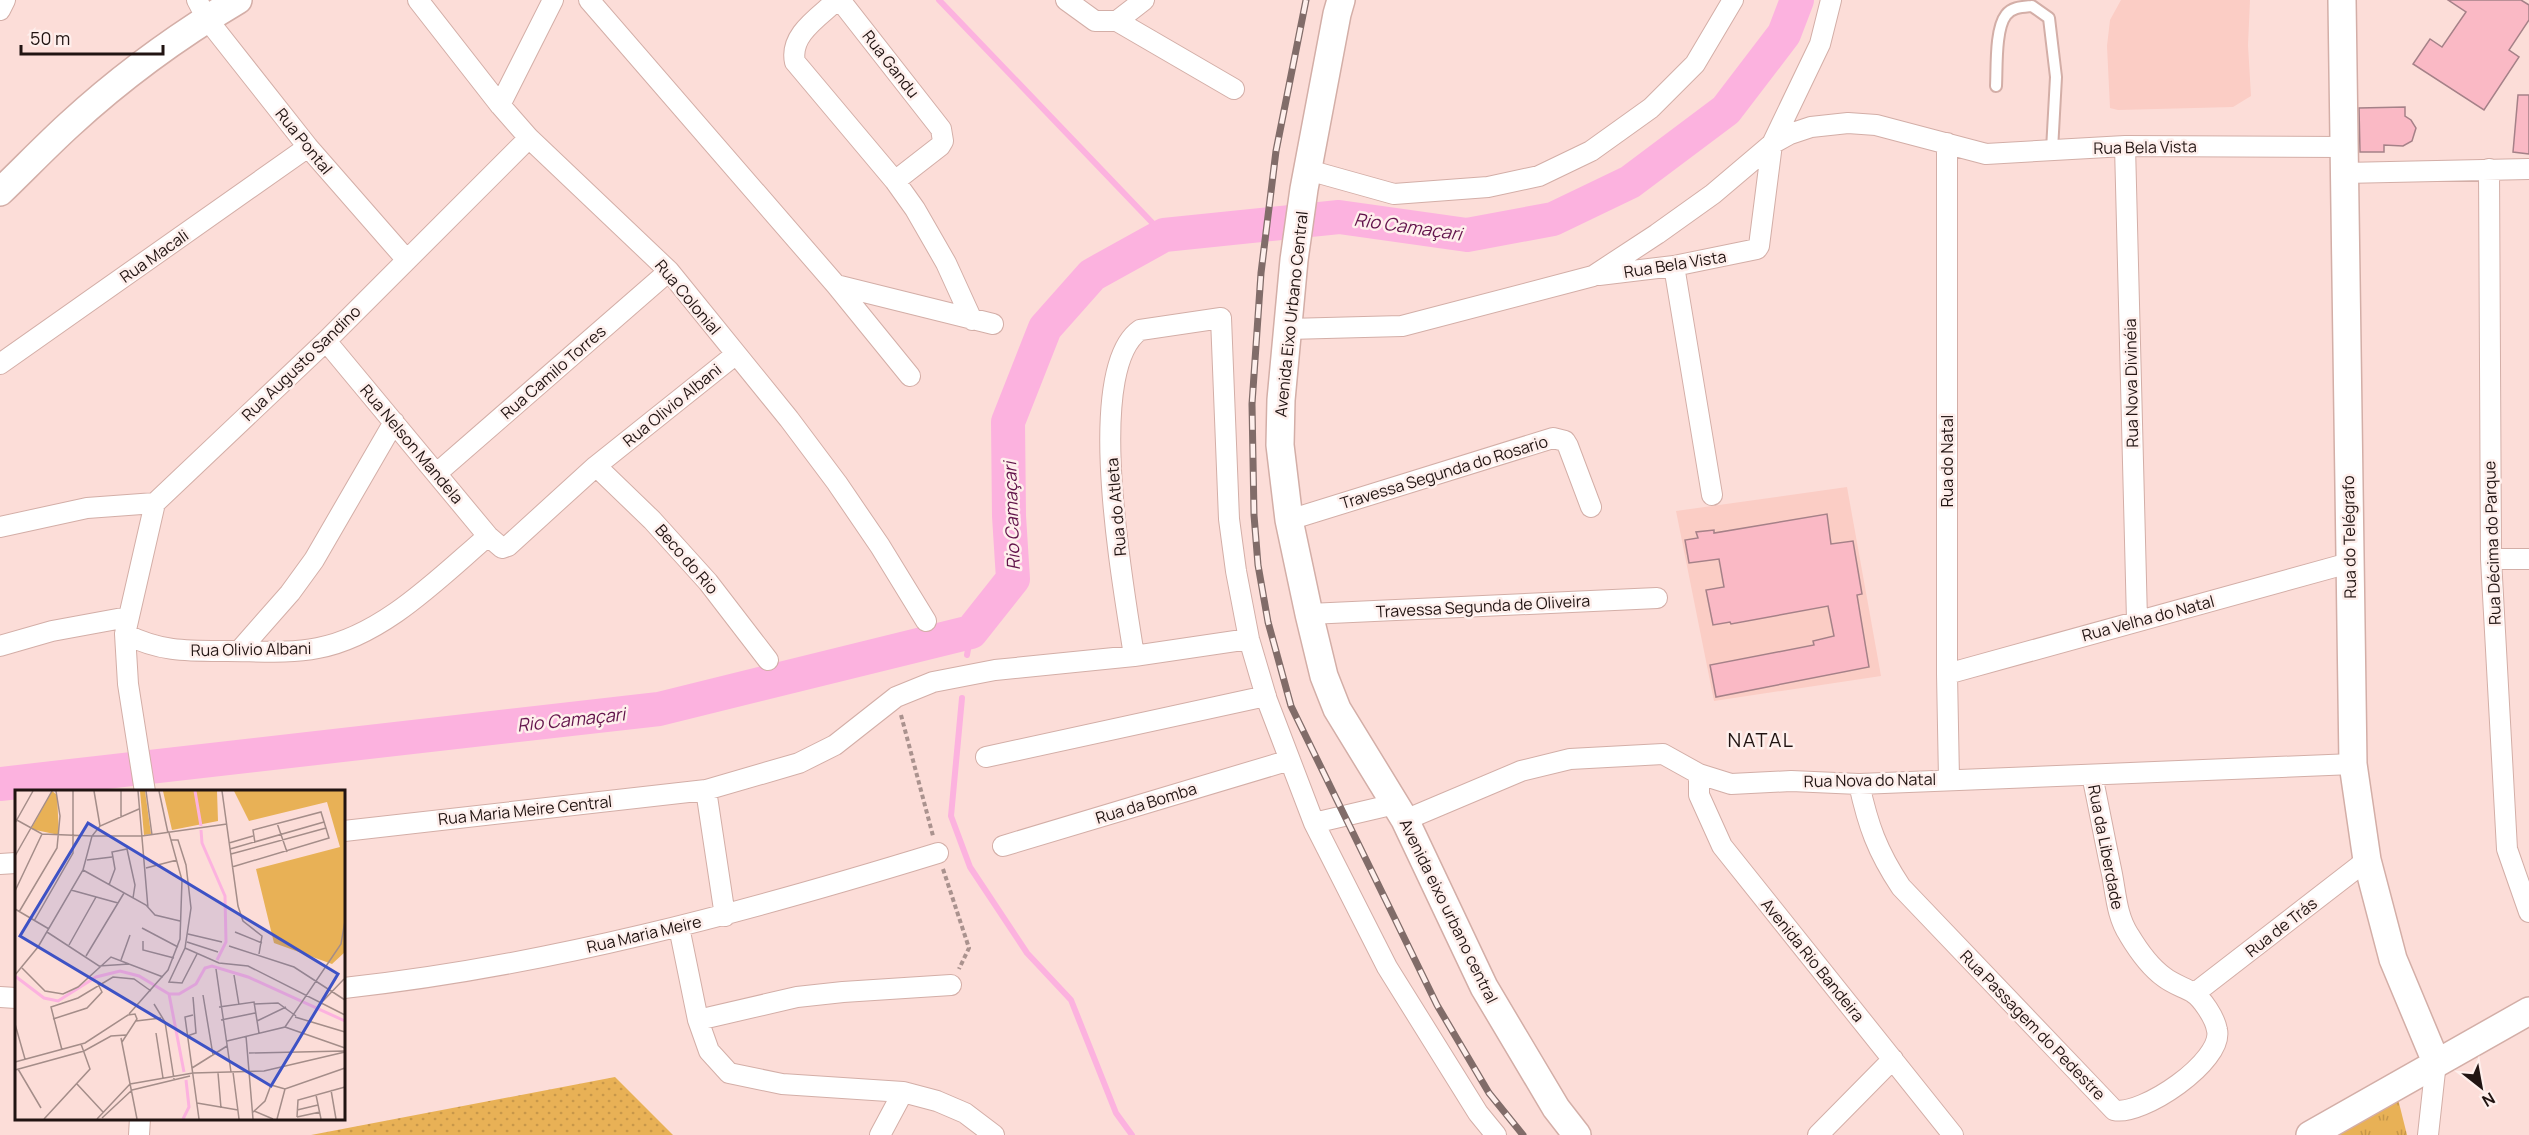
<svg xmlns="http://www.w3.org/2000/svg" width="2529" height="1135" viewBox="0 0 2529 1135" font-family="Manrope,sans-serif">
  <defs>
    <pattern id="grass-dots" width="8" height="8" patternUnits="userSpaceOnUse" patternTransform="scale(1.5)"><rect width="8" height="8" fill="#e8b156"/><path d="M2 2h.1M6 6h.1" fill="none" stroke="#c7974a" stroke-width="1.8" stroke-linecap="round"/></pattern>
    <pattern id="park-tufts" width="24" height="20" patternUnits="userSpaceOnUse" patternTransform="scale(1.5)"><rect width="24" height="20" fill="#e8b156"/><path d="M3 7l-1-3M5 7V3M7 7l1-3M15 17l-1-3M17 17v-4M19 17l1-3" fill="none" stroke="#c7974a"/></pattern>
  </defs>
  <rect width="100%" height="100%" fill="#fcddd8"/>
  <path fill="#fbcdc5" d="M2121,0H2250L2248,45L2251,96L2233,107L2118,110L2110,108L2107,46L2110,20Z
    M1847,487L1881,676L1714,701L1676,511Z"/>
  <path fill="url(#grass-dots)" d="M615,1077L673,1135H311Z"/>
  <path fill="url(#park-tufts)" d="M2397,1095L2407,1135H2329Z"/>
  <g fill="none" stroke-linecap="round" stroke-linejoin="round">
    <path stroke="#fcb2df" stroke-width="6" d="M939,0L1164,235
      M967,655L971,632
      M962,698L951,816L970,867L1027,953L1071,1000L1116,1113L1132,1135"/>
    <path stroke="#fcb2df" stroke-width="34" d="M0,784L659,709L971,632L1013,579L1009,516L1008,422L1045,328L1092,275L1164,235L1339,217L1467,235L1553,219L1630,182L1726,110L1784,34L1797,0"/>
  </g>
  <path fill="#fab9c5" stroke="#a58188" stroke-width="1.5" d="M2448,0H2521L2529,5V20L2509,50L2519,57L2484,110L2413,64L2430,39L2442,47L2466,12Z
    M2518,95H2529V154L2513,152Z
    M2405,107V116L2411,120L2416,128L2412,141L2403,146L2384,145V152H2360L2359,108Z
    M1827,514L1831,544L1853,541L1862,594L1857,595L1869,667L1716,697L1710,665L1814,645L1813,641L1834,636L1828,606L1731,624L1730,622L1713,625L1706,590L1724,587L1719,559L1689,563L1685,540L1698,538L1696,532L1714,530V533Z"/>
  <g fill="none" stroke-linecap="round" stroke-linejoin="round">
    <defs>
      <path id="lane" d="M1996,86C1997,68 1995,29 2006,15C2012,7 2022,7 2032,6L2049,18L2056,77L2052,150"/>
      <path id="street" d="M197,0L207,19L308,147L406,259
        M418,0L500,105L529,138L669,271L789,419L837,483L880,546L926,621
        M589,0L836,285L910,376
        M837,0C819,17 789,35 795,62L895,181L915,209L946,263L972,320
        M840,0L941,129L943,141L940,146L895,181
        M1066,0L1095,21H1117
        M0,10L5,0
        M1117,21L1234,89
        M1117,21L1144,0
        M500,105L553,0
        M1947,143V674L1949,779
        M2125,146L2137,620
        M2489,169L2491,559L2507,849L2529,912
        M1308,170L1394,194L1488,187L1539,176L1591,151L1651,108L1695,64L1733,0
        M2344,173L2529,169
        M1674,266L1712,495
        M1599,275L1674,266L1757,249L1759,246L1772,144L1820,44L1831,0
        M836,285L993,324
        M1288,329L1402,326L1593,276L1657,234L1713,194L1772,144L1790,134L1811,127L1848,123L1876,125L1986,154L2125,146L2344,147
        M326,341L488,536L502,548L508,546L596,466L735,355
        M0,364L308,147
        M596,466L652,520L708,582L768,660
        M437,473L669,271
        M1289,520L1553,438L1565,441L1568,446L1591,507
        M0,527L87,508L155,503
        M2491,559H2529
        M1309,614L1657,598
        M125,634C161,652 187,651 227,651C257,651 289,654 318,648C383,636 440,577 488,536
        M0,646L52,631L128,617
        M239,651L290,593L314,560L394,422
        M1134,656C1125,594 1082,370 1140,330L1221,318L1229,519L1236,571L1249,639L1267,700L1314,823L1387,967L1478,1113L1496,1135
        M1947,674L2349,563
        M986,757L1266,696
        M1699,774V795L1722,846L1953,1135
        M1859,784C1868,825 1877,851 1901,887L2114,1110C2141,1117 2224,1061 2217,1030C2215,1018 2202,998 2192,992C2183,987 2173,984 2164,977C2150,967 2138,950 2129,935C2117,917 2116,895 2112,874C2105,841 2099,808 2092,775
        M706,790L725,916
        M145,792L128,684L125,634L155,503L326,341L529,138
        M1405,820L1521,771L1570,759L1663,754L1699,774L1731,784L1791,781L1859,784L2353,764
        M1314,823L1395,804
        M344,831L706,790L799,763L835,745L896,697L933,682L995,670L1134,656L1249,639
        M1003,846L1290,760
        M0,864L16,863
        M679,927L698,1020L709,1051L729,1073L782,1084L903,1092L937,1101L965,1113L994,1135
        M344,988C546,966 743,913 938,853
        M2195,993L2367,860
        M0,997L16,998
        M698,1020L797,997L843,992L951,985
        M139,1135L140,1118
        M880,1135L903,1092
        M1818,1135L1893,1059
        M2428,1135L2436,1062"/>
      <path id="secondary" d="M1341,0L1337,14L1304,189L1294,260L1281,400L1280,445L1289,520L1309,614L1324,676L1337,709L1405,820L1484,987L1556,1108L1577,1135
        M2342,0L2353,764L2367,860L2393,959L2436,1062
        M0,192C23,170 45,147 69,125C120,78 179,35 238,0
        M2310,1135L2529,1011"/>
    </defs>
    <use href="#lane" stroke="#d3aea7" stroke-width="14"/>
    <use href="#street" stroke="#d3aea7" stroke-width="22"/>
    <use href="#secondary" stroke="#d3aea7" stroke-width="30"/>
    <path stroke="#aa928e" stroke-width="4" stroke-dasharray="4.5 3" stroke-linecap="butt" d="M901,715L933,836
      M943,869L969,948L959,969"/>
    <use href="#lane" stroke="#fff" stroke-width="10"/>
    <use href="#street" stroke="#fff" stroke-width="20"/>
    <use href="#secondary" stroke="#fff" stroke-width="27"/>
    <defs>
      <path id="rail" d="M1306,0L1276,151L1261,273L1252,404L1254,515L1258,565L1268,622L1291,706L1437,1005L1489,1093L1523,1135"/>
    </defs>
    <use href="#rail" stroke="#816c69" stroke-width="7"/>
    <use href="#rail" stroke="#feefec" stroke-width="4.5" stroke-dasharray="14" stroke-linecap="butt"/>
  </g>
  <g text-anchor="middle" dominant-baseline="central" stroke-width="5" stroke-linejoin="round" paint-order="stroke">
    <g font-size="16" fill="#211412" stroke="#feefec">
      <text transform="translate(891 64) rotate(52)">Rua Gandu</text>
      <text transform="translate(304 141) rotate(51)">Rua Pontal</text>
      <text transform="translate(2145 147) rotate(-1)">Rua Bela Vista</text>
      <text transform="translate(154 256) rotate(-35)">Rua Macali</text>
      <text transform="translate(1675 264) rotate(-9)">Rua Bela Vista</text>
      <text transform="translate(688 297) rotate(50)">Rua Colonial</text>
      <text transform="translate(1291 314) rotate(-84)">Avenida Eixo Urbano Central</text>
      <text transform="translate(301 363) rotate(-44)">Rua Augusto Sandino</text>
      <text transform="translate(553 372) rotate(-41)">Rua Camilo Torres</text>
      <text transform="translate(2131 383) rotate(-91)">Rua Nova Divinéia</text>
      <text transform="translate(672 405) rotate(-39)">Rua Olivio Albani</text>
      <text transform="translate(412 444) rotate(50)">Rua Nelson Mandela</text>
      <text transform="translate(1947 461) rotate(-90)">Rua do Natal</text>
      <text transform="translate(1444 472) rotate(-17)">Travessa Segunda do Rosario</text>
      <text transform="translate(1116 507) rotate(-95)">Rua do Atleta</text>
      <text transform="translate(2349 537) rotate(-91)">Rua do Telégrafo</text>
      <text transform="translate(2492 543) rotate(-92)">Rua Décima do Parque</text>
      <text transform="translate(687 559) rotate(49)">Beco do Rio</text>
      <text transform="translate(1483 606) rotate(-3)">Travessa Segunda de Oliveira</text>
      <text transform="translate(2148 618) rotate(-15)">Rua Velha do Natal</text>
      <text transform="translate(251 649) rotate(-1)">Rua Olivio Albani</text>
      <text transform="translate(1870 780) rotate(-1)">Rua Nova do Natal</text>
      <text transform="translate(1146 803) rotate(-17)">Rua da Bomba</text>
      <text transform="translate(525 810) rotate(-6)">Rua Maria Meire Central</text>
      <text transform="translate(2106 847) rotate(79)">Rua da Liberdade</text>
      <text transform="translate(1449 911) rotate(64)">Avenida eixo urbano central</text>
      <text transform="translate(2281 927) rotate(-38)">Rua de Trás</text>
      <text transform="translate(644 934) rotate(-13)">Rua Maria Meire</text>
      <text transform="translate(1813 960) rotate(51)">Avenida Rio Bandeira</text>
      <text transform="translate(2033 1025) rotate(46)">Rua Passagem do Pedestre</text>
    </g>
    <g font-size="18" font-style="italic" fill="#62134b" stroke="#feefec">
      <text transform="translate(1408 226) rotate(8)">Rio Camaçari</text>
      <text transform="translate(1011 516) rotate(-92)">Rio Camaçari</text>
      <text transform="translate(571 719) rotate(-6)">Rio Camaçari</text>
    </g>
    <g font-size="20" letter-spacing="1.5" fill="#211412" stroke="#feefec">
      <text x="1761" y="739">NATAL</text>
    </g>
  </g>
  <g transform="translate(15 790)">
    <rect width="330" height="330" fill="#fcddd8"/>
    <path d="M148,1H202L203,31L157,40ZM219,1H330V162L317,174L259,153L241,79L325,57L312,12L234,31Z" fill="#e8b156"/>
    <path d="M37,1L42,5L44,45L16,39ZM125,1H130L136,44L129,45Z" fill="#e8b156"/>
    <path fill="none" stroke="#fcb2df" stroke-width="3" d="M180,1L186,36M186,40L187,53L210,106L211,152L202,170M0,186L29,208L43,211L81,187L105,181L124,186L154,204H164L181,194L190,178L197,176L233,187L330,231M154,204L169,282M168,329L174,317L171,290"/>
    <path fill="none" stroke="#a48d89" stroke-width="1.5" d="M79,1L85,36M106,1V27M123,1L133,118M131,1L137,45M144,1L153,43M207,1L223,116L228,131L247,146L244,164M0,29L27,44L77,46H127L212,34M0,33L18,1M262,33L272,62M156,50H163L171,75L176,118L170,158L154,192L167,193L182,164M214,53L238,46M215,59L309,32M216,64L311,38M0,66L37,1M72,70L97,67M217,77L314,48L306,22L238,40L240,53M131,78L162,70M68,80L131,115L140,125L165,131M94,95L100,79L97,62L112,59L120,95L118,108M56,100L103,113M0,101L27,44M0,119L34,139M4,122L42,58L45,26L41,1M19,131L58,63V1M127,138L163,157M32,142L84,176L114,174L148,187M220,142L247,153M173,144L207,152M128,151V160L159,168M172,152L203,162M54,155L81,107M214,156L279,177L330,210M170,158L204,173L233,176L330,225M330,162V193M71,166L109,103M106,170L115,145M7,178L30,201L48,204L63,197L96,167L114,174M201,179L216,282M0,185L23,157L68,80L77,46L85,36L124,19M219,185L224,215M188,205L198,265M308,211L329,189M139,214L150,232L159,289M239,214L263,213L281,226M204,217L239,212L244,243M114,224L153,180L165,149L167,90L154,43M178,225L170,227L184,329M280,227L330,242M38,229L72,218L87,202L83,194M206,230L240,223M121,231L146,228M242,231L271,217M0,234L10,269M270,237L330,258M141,243L148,288M172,246L181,243L178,207M231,246L238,329M106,248L122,329M212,251L270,237L326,154L330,131M47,260L36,217L63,208L98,187L119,189L136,201M234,263L329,261M0,272L70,253L113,225L120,224L122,229L107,252M177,278L212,256M3,279L26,318M0,280L69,261L96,246L111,245M218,282L224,329M203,283L206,318M62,294L88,322M115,294L178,283L249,281L330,262M117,300L175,286M316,300L321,329M301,305L306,329M182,313L223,320M282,320L303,315M239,321L258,329M237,323L250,311L256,295L270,299L330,278M282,327L283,310L330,297M282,327L305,322M87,328L116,301M29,329L75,279L66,254M82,329L115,294M262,329L270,299"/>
    <path fill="#3d52c5" fill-opacity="0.15" stroke="#3d52c5" stroke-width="3" d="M73,33L323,184L256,296L5,146Z"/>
    <rect width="330" height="330" fill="none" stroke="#211412" stroke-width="3"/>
  </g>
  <g transform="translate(2481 1087) rotate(149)" stroke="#feefec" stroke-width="4.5" paint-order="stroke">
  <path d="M0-4.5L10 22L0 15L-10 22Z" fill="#211412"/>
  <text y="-9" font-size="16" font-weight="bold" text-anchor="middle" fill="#211412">N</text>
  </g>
  <path d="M21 45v9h142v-9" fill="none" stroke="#211412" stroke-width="3"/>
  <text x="30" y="45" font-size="18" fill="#211412" stroke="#feefec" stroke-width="4.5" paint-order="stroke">50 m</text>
</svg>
